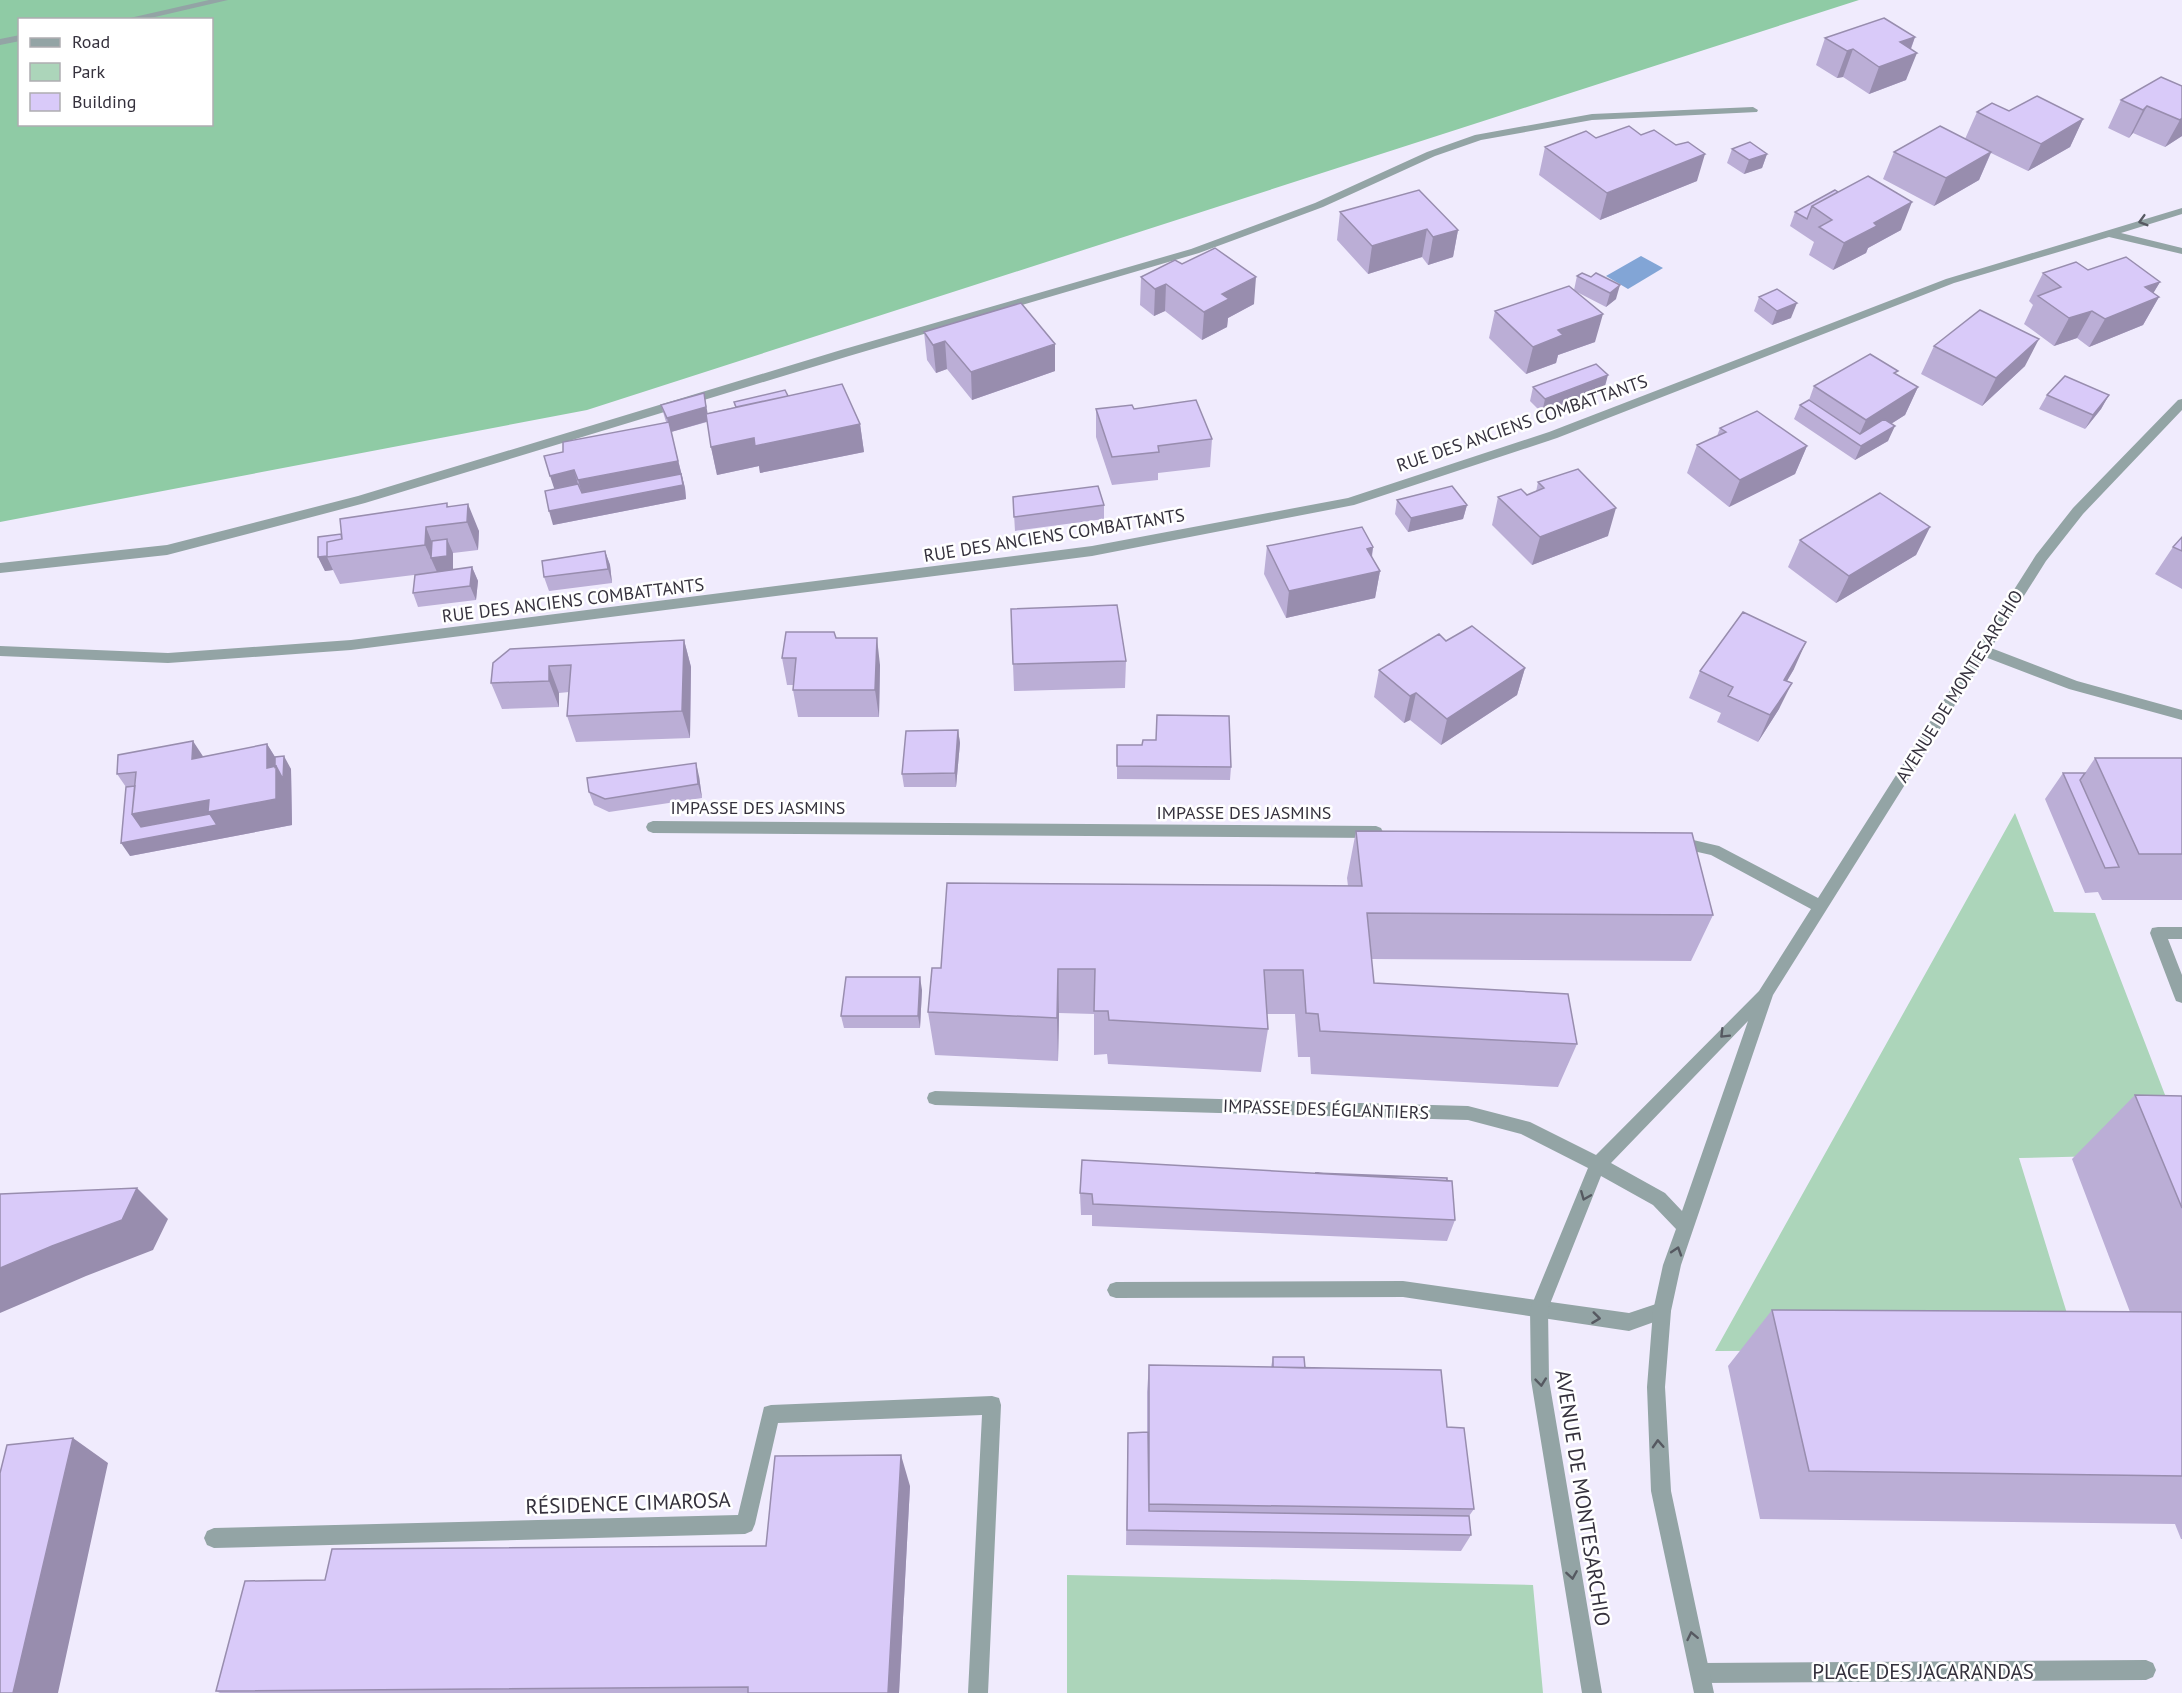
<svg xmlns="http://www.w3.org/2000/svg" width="2182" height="1693" viewBox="0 0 2182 1693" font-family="'PT Sans',sans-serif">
  <rect width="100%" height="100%" fill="#f0ebfd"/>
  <path fill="#acd5ba" d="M2015,813L2054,912L2095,913L2182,1139V1154L2019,1158L2078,1349L1715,1351Z
    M1067,1575L1533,1585L1543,1693H1067Z"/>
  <path fill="#8fcba5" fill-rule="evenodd" d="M0,0H1859L587,410L0,522ZM20,20H212V124H20Z"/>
  <path fill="#82a5d6" d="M1641,256L1663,268L1628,289L1606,276Z"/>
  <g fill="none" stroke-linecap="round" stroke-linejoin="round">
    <path fill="#93a4a5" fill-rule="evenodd" d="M209,0H228L142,20H121Z
      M20,35V41L0,45V39Z
      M1403,1281L1629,1313L1662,1302L1668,1305L1671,1311L1668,1317L1629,1331L1403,1297L1116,1298L1110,1296L1107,1290L1110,1284L1116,1282Z
      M992,1396L999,1398L1001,1405L988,1693H968L982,1415L778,1423L755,1524L752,1531L745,1534L214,1548L207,1545L204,1538L207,1531L214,1528L738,1515L764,1407L771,1405Z
      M2146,1660L2153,1663L2156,1670L2153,1677L2146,1680L1700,1683L1693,1680L1690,1673L1693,1666L1700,1663Z"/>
    <path fill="#93a4a5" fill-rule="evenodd" d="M1753,107L1758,110L1757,112L1592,120L1481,140L1435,156L1323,207L1199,253L849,356L365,503L167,555L0,573V563L167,545L358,496L841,350L1191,249L1315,203L1427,152L1475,135L1592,114Z
      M2182,208V214L2121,233L2182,248V254L2109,237L1954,283L1557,438L1354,505L1092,556L351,650L168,663L0,656V646L168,653L351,640L1092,546L1348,498L1549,432L1946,279Z
      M2182,399V410L2083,514L2046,561L1991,648L2077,681L2182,710V720L2069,689L1985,657L1773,995L1681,1265L1671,1311L1665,1387L1671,1491L1714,1693H1694L1651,1491L1647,1387L1653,1311L1663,1265L1676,1229L1653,1205L1601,1176L1548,1309L1549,1380L1602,1693H1582L1531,1380L1530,1309L1588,1168L1521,1134L1468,1120L935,1105L929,1103L927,1098L929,1093L935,1091L1468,1106L1530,1122L1596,1155L1759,991L1811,909L1711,855L1671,846L1669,842L1671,838L1676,836L1719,846L1818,898L2036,555L2073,508L2178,400ZM1748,1021L1682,1211L1665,1193L1611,1163Z
      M653,821L1376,826L1381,828L1383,832L1381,836L1376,838L653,833L648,831L646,827L648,823Z
      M2158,927H2182V939H2168L2182,975V1003L2176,1001L2174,996L2150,933L2152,928Z"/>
  </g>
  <path fill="#bbaed6" d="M1915,37L1911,49L1906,80L1869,94L1843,77L1837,78L1816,65L1825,38Z
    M2182,86V136L2165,147L2133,133L2129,138L2108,128L2121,100Z
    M2009,111L2083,119L2070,147L2028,171L1991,153L1979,180L1934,206L1883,179L1894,152L1965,139L1977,112Z
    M1641,135L1697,181L1600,220L1539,175L1545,147L1596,138Z
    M1732,149L1767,154L1762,168L1744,174L1727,163Z
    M1835,190L1901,230L1868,248L1866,253L1833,270L1809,255L1814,242L1790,226L1795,212Z
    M1340,212L1458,230L1453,257L1428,265L1422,257L1368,274L1337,240Z
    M1182,264L1254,304L1228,318L1227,327L1202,340L1165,311L1154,316L1140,305L1141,277Z
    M2088,270L2160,282L2153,293L2159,297L2143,325L2089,347L2077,338L2054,346L2024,324L2033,305L2029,301L2043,273Z
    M1596,273L1616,299L1606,307L1575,291L1595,342L1558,355L1556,363L1526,374L1489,338L1495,311L1574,290L1577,276L1591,277Z
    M1759,297L1791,318L1772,325L1754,311Z
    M924,332L1055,371L972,400L947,369L936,373L927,360Z
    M1934,346L2025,366L1982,406L1921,374Z
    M1896,374L1918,387L1905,415L1891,424L1888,441L1855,460L1794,419L1800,405L1809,400L1814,386Z
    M1533,387L1604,390L1542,413L1530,401Z
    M2047,395H2109L2101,409L2085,429L2039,409Z
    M788,396L860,424L864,452L760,473L759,466L717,475L711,447L707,422L671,432L685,488L686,499L553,525L554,489L563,452L666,422L661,405L708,413L735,407L734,402Z
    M1096,409H1134L1212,439L1210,467L1158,473V480L1112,485L1096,437Z
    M1720,428L1807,446L1795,474L1729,507L1687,473L1697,445L1717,436Z
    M1538,482L1608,536L1532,565L1492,525L1498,497L1527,495L1536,492Z
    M1013,497L1104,505V519L1015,531Z
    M1397,500L1467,505L1463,519L1408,532L1395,514Z
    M448,507L479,531L478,550L453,553V570L438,572L472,567L478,581L476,600L418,607L413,593L430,573L340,584L333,570L325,571L318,557L341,534Z
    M1930,527L1916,555L1836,603L1788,567L1800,540Z
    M2182,537V589L2155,574L2173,547Z
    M1267,546L1373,547L1372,558L1380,571L1375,598L1286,618L1264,574Z
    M605,551L610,565L612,583L549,591L544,577Z
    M1011,609L1126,661L1125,688L1014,691Z
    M836,638L880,665L879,717H798L793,690L794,685H787L782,658Z
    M684,640L691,667L690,738L576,742L567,716L569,692L559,693V707L502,709L491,683L493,663Z
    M1446,641L1525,668L1517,695L1441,745L1410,720L1404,723L1374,697L1379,670Z
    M1794,669L1787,681L1779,709L1758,742L1717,722L1721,713L1689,698L1700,671Z
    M1157,715L1231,767L1230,780L1117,779V745H1142L1156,740Z
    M958,730L960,743L956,787H904L902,774Z
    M267,744L275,757L291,769L292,825L130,856L126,787L117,774Z
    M2095,758H2182V900H2102L2098,892L2085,893L2045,799L2063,773H2085Z
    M699,776L702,798L609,812L594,805L589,792Z
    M1356,831L1713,915L1691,961L1371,959L1374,983L1577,1044L1558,1087L1311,1074L1310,1057H1298L1295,1014H1267L1268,1029L1261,1072L1108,1064L1107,1054L1094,1055V1014L1059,1013L1058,1061L935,1055L928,1012L941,968L1348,886L1347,878Z
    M922,990L920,1028H844L841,1016Z
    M2135,1095L2182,1096V1539H2181L2175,1524L1760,1519L1728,1366L1772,1310L2130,1312L2072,1159Z
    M1080,1193L1455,1220L1447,1241L1092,1226V1215H1081Z
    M1273,1357L1305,1368L1447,1427L1474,1509L1469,1516L1471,1535L1461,1551L1126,1545L1128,1433L1147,1432V1392L1149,1365L1271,1367Z
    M910,1486L899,1693H220L216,1691L325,1580L766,1546Z"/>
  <path fill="#988dae" d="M1915,37L1908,56L1917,53L1906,80L1869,94L1879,67L1900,42Z
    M1853,49L1843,77L1837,78L1847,51Z
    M2147,106L2133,133L2129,138L2143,110Z
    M2182,118V136L2165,147L2180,120Z
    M2083,119L2070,147L2028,171L2041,144Z
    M1991,152L1979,180L1934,206L1946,178Z
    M1705,154L1697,181L1600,220L1607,193Z
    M1767,154L1762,168L1744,174L1749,160Z
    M1912,202L1901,230L1868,248L1866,253L1833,270L1844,243L1874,223Z
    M1427,229L1422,257L1368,274L1372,246Z
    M1458,230L1453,257L1428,265L1433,237Z
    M1256,277L1254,304L1228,318L1227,327L1202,340L1204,312L1222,294Z
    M2160,282L2148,302L2159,297L2143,325L2089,347L2105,319L2145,287Z
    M1166,284L1165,311L1154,316L1155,289Z
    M1620,285L1616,299L1606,307L1610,293Z
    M1797,303L1791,318L1772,325L1777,311Z
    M2092,311L2077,338L2054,346L2069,318Z
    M1603,314L1595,342L1558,355L1556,363L1526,374L1533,347L1558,330Z
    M2039,339L2025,366L1982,406L1996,378Z
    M945,341L947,369L936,373L933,345Z
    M1055,344V371L972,400L971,372Z
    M1608,375L1604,390L1542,413L1545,399Z
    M1918,387L1905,415L1859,444L1856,442L1866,420Z
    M704,393L709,421L671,432L685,488L686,499L553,525L549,511L585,504L578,480L670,432L667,418Z
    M2109,395L2101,409L2085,429L2093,415Z
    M860,424L864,452L760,473L759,466L717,475L711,447L754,438Z
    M1895,426L1888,441L1855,460L1861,446Z
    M1807,446L1795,474L1729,507L1740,480Z
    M574,470L582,498L559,503L550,476Z
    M468,504L479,531L478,550L467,522Z
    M1467,505L1463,519L1408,532L1411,518Z
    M1616,508L1608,536L1532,565L1540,537Z
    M426,527L437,555L447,539L453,553V570L437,572L425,545Z
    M1930,527L1916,555L1836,603L1849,576Z
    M1373,547L1369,573L1380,571L1375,598L1286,618L1289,591L1367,549Z
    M605,551L610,565L612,583L608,569Z
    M348,553L327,557L333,570L325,571L318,557Z
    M472,567L478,581L476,600L470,586Z
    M877,638L880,665L879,717L875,690Z
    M684,640L691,667L690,738L682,711Z
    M1806,642L1794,669L1772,706L1784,680Z
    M549,666L559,693V707L549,681Z
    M1525,668L1517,695L1441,745L1447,719Z
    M1792,683L1779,709L1758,742L1770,715Z
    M1416,693L1410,720L1404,723L1410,696Z
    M958,730L960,743L956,787L955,773Z
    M193,741L210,767L192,759Z
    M267,744L283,770L284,756L291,769L292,825L130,856L121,843L132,814L267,768Z
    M696,763L699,776L702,798L698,784Z
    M1058,969L1059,1013L1058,1061L1057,1018Z
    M920,977L922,990L920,1028L918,1016Z
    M137,1188L168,1219L153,1250L86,1276L0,1313V1268Z
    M73,1438L108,1463L58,1693H13Z
    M901,1455L910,1486L899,1693H888Z"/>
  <path fill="#d9caf9" stroke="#988dae" stroke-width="1.5" d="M1884,18L1915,37L1900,42L1917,53L1879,67L1853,49L1847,51L1825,38Z
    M2161,77L2182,86V118L2180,120L2147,106L2143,110L2121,100Z
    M2037,96L2083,119L2041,144L1977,112L1992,103L2009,111Z
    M1629,126L1641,135L1654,130L1676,145L1688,142L1705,154L1607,193L1545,147L1586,131L1596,138Z
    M1940,126L1991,152L1946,178L1894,152Z
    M1750,142L1767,154L1749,160L1732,149Z
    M1868,176L1912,202L1874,223L1877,226L1844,243L1819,227L1832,220L1812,206Z
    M1419,190L1458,230L1433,237L1427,229L1372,246L1340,212Z
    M1835,190L1838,192L1812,206L1807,219L1795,212Z
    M1215,248L1256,277L1222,294L1229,299L1204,312L1166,284L1155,289L1141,277L1175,260L1182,264Z
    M2126,257L2160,282L2145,287L2159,297L2105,319L2092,311L2069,318L2038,296L2061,287L2043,273L2076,262L2088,270Z
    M1582,273L1591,277L1596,273L1620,285L1610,293L1577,276Z
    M1569,286L1603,314L1558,330L1563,335L1533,347L1495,311Z
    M1777,289L1797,303L1777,311L1759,297Z
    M1021,303L1055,344L971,372L945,341L933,345L924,332Z
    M1980,310L2039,339L1996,378L1934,346Z
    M1870,354L1898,371L1894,373L1918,387L1866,420L1814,386Z
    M1596,364L1608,375L1545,399L1533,387Z
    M2065,376L2109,395L2093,415L2047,395Z
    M842,384L860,424L755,446L754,438L711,447L706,414Z
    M785,390L788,396L736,407L734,402Z
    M704,393L706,407L667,418L661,405Z
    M1196,400L1212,439L1158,446L1159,452L1112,457L1096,409L1132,405L1134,409Z
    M1809,400L1860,434L1884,419L1895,426L1861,446L1800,405Z
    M1757,411L1807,446L1740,480L1697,445L1726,432L1720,428Z
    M669,422L678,461L578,480L574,470L550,476L544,456L563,452V442Z
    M1578,469L1616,508L1540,537L1498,497L1521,489L1527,495L1544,488L1538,482Z
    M681,474L683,485L549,511L545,491L578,484L582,493Z
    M1098,486L1104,505L1014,517L1013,497Z
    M1452,486L1467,505L1411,518L1397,500Z
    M1880,493L1930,527L1849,576L1800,540Z
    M447,503V507L468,504L467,522L426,527L425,545L327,557V542L342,539L340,519Z
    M1362,527L1373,547L1367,549L1380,571L1289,591L1267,546Z
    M341,534L342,539L327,542V556L318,557V537Z
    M2182,537V551L2173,547Z
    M447,539V556L431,558L432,541Z
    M605,551L608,569L544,577L542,561Z
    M472,567L470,586L413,593L415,575Z
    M1117,605L1126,661L1013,664L1011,609Z
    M1743,612L1806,642L1784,680L1792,683L1770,715L1728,696L1733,687L1700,671Z
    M1472,626L1525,668L1447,719L1416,693L1410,696L1379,670L1439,634L1446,641Z
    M786,632H834L836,638H877L875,690H793L796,658H782Z
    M684,640L682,711L567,716L571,665L549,666V681L491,683L493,663L510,649Z
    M1157,715L1229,716L1231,767L1117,766V745H1142L1143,740H1156Z
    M958,730L955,773L902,774L906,731Z
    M193,741L192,759L267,744V768L276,766V799L208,812L209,800L132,814L136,772L117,774L118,755Z
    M284,756L283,779L276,766L275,767V757Z
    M2095,758H2182V854H2139Z
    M696,763L698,784L605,799L589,792L587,778Z
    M2063,773H2085L2080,780L2119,867L2105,868Z
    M135,786L132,814L141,827L210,814L217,825L121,843L126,787Z
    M1356,831L1692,833L1713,915L1367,913L1374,983L1568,994L1577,1044L1320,1031L1318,1014L1306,1013L1303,970H1264L1268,1029L1109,1020L1108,1011H1094L1095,969H1058L1057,1018L928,1012L932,968H941L947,883L1362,886Z
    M846,977H920L918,1016H841Z
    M2135,1095L2182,1096V1208Z
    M1082,1160L1452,1181L1455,1220L1093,1204L1092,1194L1080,1193Z
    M1315,1173L1447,1178V1181Z
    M137,1188L122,1220L52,1246L0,1268V1194Z
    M1772,1310L2182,1312V1476L1809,1471Z
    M1273,1357H1304L1305,1368L1273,1367Z
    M1149,1365L1441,1370L1447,1427L1464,1428L1474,1509L1149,1504Z
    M1148,1432L1149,1511L1469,1516L1471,1535L1127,1530L1128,1433Z
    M73,1438L13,1693H0V1473L7,1445Z
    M901,1455L888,1693H748V1687L216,1691L245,1581L325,1580L332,1549L766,1546L775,1456Z"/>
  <defs><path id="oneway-chevron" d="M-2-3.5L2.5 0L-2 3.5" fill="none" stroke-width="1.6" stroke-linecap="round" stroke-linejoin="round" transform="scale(1.5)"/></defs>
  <g stroke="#565961">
    <use href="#oneway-chevron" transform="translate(2143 221) rotate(164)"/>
    <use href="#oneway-chevron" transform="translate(1724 1034) rotate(135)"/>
    <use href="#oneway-chevron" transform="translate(1585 1196) rotate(112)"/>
    <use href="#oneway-chevron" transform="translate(1677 1251) rotate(-72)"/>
    <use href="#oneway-chevron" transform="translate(1596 1318) rotate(7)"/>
    <use href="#oneway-chevron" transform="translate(1541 1382) rotate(84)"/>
    <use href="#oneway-chevron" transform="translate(1658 1444) rotate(-93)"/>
    <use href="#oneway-chevron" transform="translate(1572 1575) rotate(81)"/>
    <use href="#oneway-chevron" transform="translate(1692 1636) rotate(-102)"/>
  </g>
  <g text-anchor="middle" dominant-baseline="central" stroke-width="5" stroke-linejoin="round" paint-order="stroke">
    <g font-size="18" fill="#35313d" stroke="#fff">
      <text transform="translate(1522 423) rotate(-19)">RUE DES ANCIENS COMBATTANTS</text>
      <text transform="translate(1054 535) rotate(-9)">RUE DES ANCIENS COMBATTANTS</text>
      <text transform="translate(573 600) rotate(-7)">RUE DES ANCIENS COMBATTANTS</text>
      <text transform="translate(1959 686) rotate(-58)">AVENUE DE MONTESARCHIO</text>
      <text x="758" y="807">IMPASSE DES JASMINS</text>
      <text x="1244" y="812">IMPASSE DES JASMINS</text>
      <text transform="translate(1326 1109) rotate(2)">IMPASSE DES ÉGLANTIERS</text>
    </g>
    <g font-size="21" fill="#35313d" stroke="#fff">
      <text transform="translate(1583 1498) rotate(81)">AVENUE DE MONTESARCHIO</text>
      <text transform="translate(628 1503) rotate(-2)">RÉSIDENCE CIMAROSA</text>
      <text x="1923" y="1671">PLACE DES JACARANDAS</text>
    </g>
  </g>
  <rect x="18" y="18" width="195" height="108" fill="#ffffff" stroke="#aeadb1" stroke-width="1.5"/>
  <rect x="30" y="38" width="30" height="9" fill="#93a4a5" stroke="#aeadb1" stroke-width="1.5"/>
  <text x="72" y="48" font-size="18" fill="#35313d">Road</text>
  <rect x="30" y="63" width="30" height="18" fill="#acd5ba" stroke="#aeadb1" stroke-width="1.5"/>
  <text x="72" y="78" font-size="18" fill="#35313d">Park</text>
  <rect x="30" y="93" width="30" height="18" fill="#d9caf9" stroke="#aeadb1" stroke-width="1.5"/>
  <text x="72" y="108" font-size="18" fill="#35313d">Building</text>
</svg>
